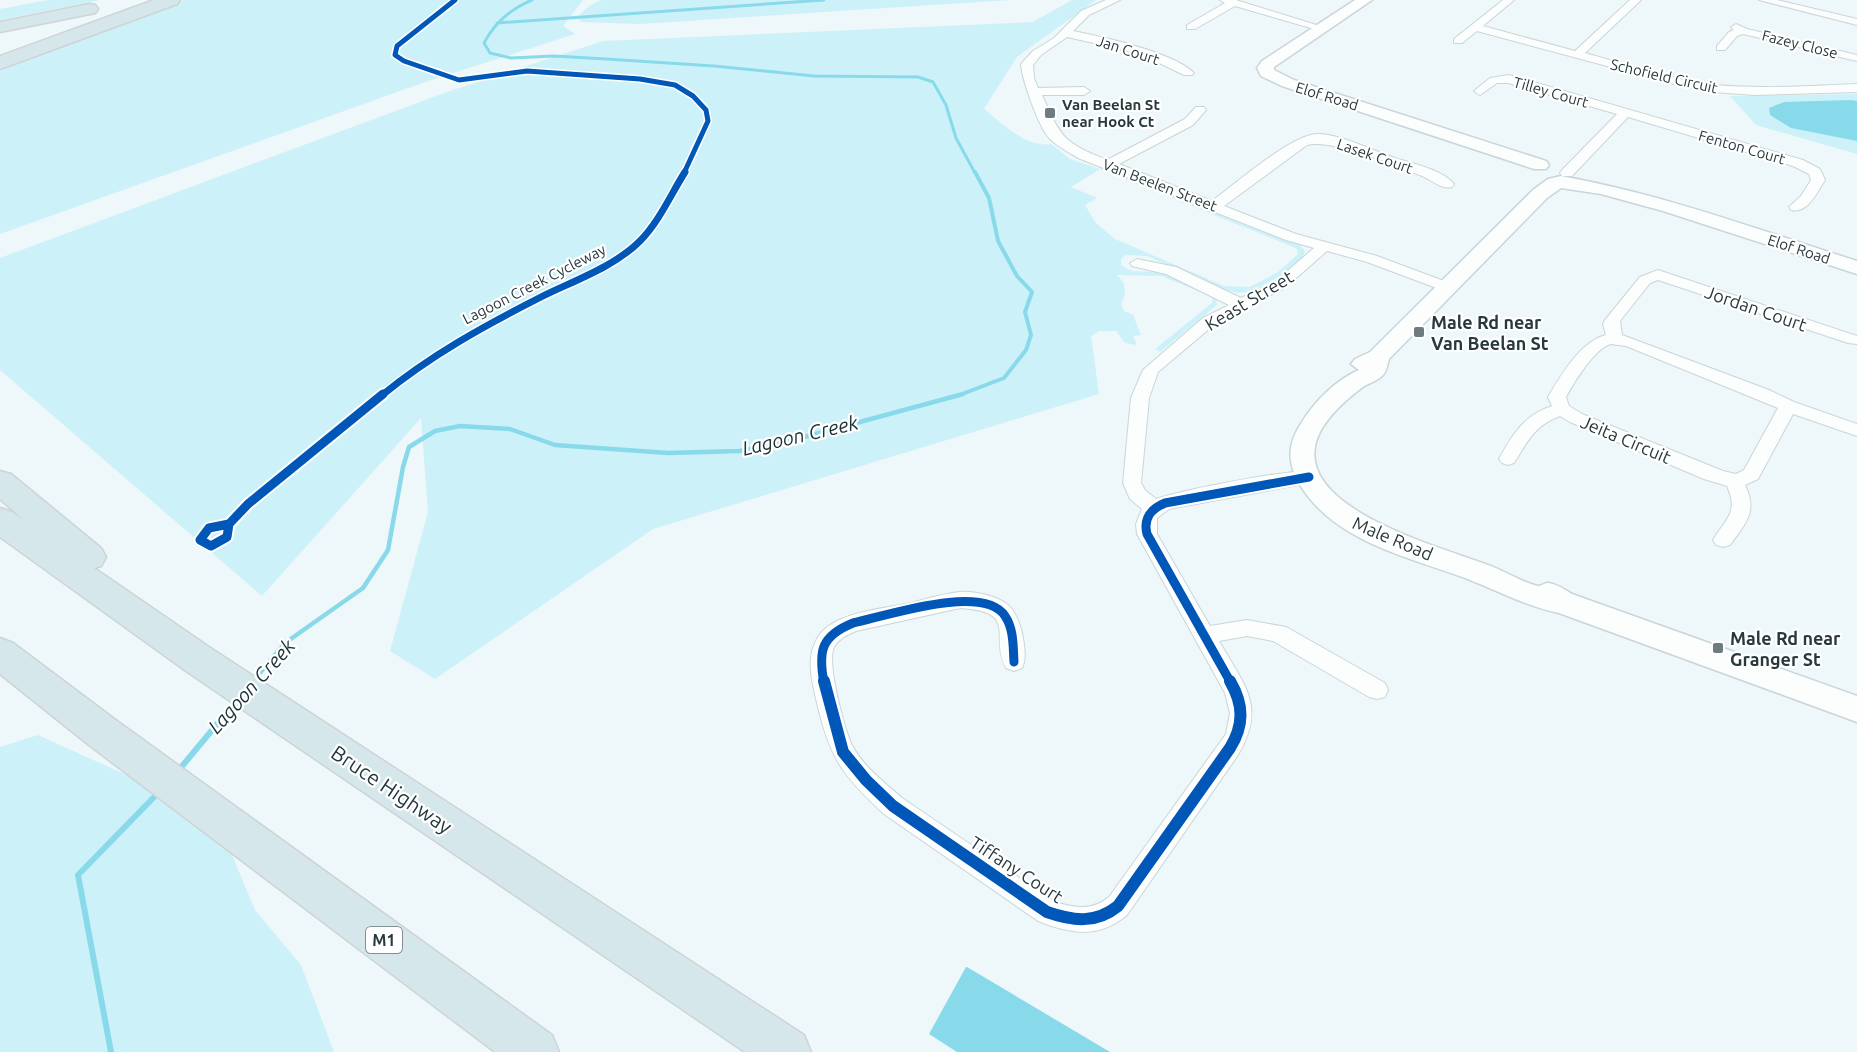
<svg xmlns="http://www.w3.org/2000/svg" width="1857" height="1052" viewBox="0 0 1857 1052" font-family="Ubuntu,sans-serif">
  <rect width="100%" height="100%" fill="#eef7f9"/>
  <path fill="#cdf1f9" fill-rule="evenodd" d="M48,0H100L0,20V9Z
    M184,0H583L563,26L575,34L425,82L0,234V71L93,31Z
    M601,0H1010L640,24L581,22L578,18C583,9 592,4 601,0Z
    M1072,0H1096L1017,57L984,109C1003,124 1026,148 1051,144L1070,159L1100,169L1103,167L1300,245L1305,251L1303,257L1277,278L1252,291L1239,293L1222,289L1147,256L1126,255L1121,259V265C1133,276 1148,269 1162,272C1180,277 1199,288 1216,296L1217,305L1160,352L1155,349L1212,303L1213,300L1211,296L1161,276L1117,275L1124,283L1125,295L1121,304L1124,311L1133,315L1141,335L1133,336L1137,345L1125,343L1116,331H1099L1091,336L1099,394L653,529L435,679L390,651L428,512L421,418L262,596L0,370V258L444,93L603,41L1033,22ZM1100,169L1291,246L1297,249L1298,254L1278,272L1250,287L1224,286L1115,239L1095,222L1085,205L1097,198L1071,187Z
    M1857,94V154L1756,125L1730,96Z
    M38,735L140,781L227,843L255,910L301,965L334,1052H0V747Z"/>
  <path fill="#88daeb" d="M1851,100L1857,101V141L1791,128L1770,115L1769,108L1784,102Z
    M966,967H967L1110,1052H957L929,1034Z"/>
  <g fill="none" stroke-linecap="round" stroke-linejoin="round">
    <path stroke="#88daeb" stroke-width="3" d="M532,0C510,9 495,22 484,43L490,53L511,58L554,56L606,59L714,66L814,76L918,77L933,82L946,105L956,138L975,173
      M497,23L824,0"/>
    <path stroke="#88daeb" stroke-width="4" d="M957,396L1004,378L1026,350L1031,335L1025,312L1032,292L1017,276L998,241L989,198L975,172"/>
    <path stroke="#88daeb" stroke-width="4.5" d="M253,681L285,643L363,588L388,550L403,467L409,447L435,431L460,426L510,429L555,445L668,453L739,451L786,442L963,394"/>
    <path stroke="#88daeb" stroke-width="6" d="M178,771L238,699
      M111,1052L78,875L158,793"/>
    <defs>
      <path id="street" d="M1106,0H1120L1089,15L1073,31C1103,37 1173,52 1194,73L1192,75H1184L1157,62L1125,50L1067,37L1041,55L1033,65L1034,78L1038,88L1084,87L1090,91L1084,95H1042C1061,138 1063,142 1107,160L1185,119L1196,107H1204L1206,110L1193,125L1119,164L1212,201C1235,184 1290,136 1316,134C1338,133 1374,151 1395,158C1414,164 1441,169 1454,184L1452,187C1441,190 1432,180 1422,176C1397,166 1331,138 1307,145L1224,206L1296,234L1377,256L1452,284L1455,287L1452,290H1442L1367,262L1327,251L1286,287L1215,324L1158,372L1149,398L1141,483L1145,490L1156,499C1178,491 1297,467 1316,472L1318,477L1316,482L1309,483L1169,509L1157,518V534L1210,626L1247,620L1286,627L1385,683L1388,690L1385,697L1377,699L1369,697L1273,641L1247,636L1219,641C1244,685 1267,706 1238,755L1127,915C1099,939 1070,934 1038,921L884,814C843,776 830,759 817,703C812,681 805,658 818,637C823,629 831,624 839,620C861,610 887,608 910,603C926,599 943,594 959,592C973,591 992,595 1004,602C1014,608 1019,621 1022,633C1024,644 1027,658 1022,668L1014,671L1006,668C989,635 1020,612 960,608L856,631C848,634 839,639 834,647C826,662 845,732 853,747C864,767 885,783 902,798L1055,902C1075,908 1092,911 1109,897L1226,734L1230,713L1225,693L1137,534L1136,524L1142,509L1130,499L1123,483L1131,398L1143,370L1203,318L1229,305L1166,274L1132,266L1130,263L1137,259L1176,267L1241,298L1276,281L1314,248L1286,240L1078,158C1069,152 1058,147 1050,139C1039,128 1022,80 1021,64L1033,51L1054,38L1081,11Z
        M1220,0H1236L1326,28L1321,31L1235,6L1195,29H1187V25L1225,3Z
        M1503,0H1514L1483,26L1575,51L1630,0H1641L1585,53C1628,65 1671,80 1715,85C1762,89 1810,86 1857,84V92L1755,95L1713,92L1674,84L1477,31L1462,43H1454V39Z
        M1759,0H1777L1857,19V25Z
        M1736,24L1747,29L1857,55V61L1743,34L1737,36L1725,50H1717V46L1729,32L1734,30L1731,27Z
        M1509,75L1803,160L1820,169L1825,180C1817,192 1808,214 1791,210L1789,207L1801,196L1811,180L1809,174L1793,166L1628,117L1572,176H1562L1560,173L1562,170L1617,114L1508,83H1497L1480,95L1474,91L1490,78Z
        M1658,270L1857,336V344L1848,343L1658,280L1650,283L1620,321L1622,335L1769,390L1794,402L1857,424V436L1793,414L1758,479L1745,485C1758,512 1746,523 1730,545L1723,547L1716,545L1713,540C1726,518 1739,513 1727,486L1704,479L1570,422L1560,416C1535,425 1527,442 1514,463L1508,465L1502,463L1499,459C1512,435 1524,415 1552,406L1548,397C1561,375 1581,341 1606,335L1603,324L1605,320L1640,277ZM1611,344L1626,346L1778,408L1744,470L1736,474L1723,471L1582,414L1569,406L1566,397C1574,382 1595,348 1611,344Z"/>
      <path id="secondary" d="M1355,0H1372L1274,67V70L1294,80L1546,161L1549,165L1546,169H1534L1282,86L1261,76L1257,68L1262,61Z
        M1561,176C1662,194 1759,230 1857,261V274L1663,211L1601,194L1561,188L1547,198L1389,359C1387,365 1387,372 1382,376C1377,381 1369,383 1363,387C1345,400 1322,421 1316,442C1297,510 1444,548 1488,565C1500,569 1528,585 1539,586C1541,586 1545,583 1547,583C1556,583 1565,590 1572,594L1857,696V722L1559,613C1525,606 1497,590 1465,578C1408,557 1334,541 1300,485C1287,463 1287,444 1302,422C1315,401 1336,380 1359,370L1351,364L1355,359L1370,352L1533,190L1548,179Z"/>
      <path id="highway" d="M154,0H180L177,4L0,69V56Z
        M89,4L95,5L98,9L95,13L0,32V22Z
        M0,471L11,474L101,548L106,557L101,566L94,568L212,649L804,1035L811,1052H745L186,671L0,537V508L12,512L25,521L0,499Z
        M0,638L13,643L117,721L552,1035L559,1052H495L89,745L0,674Z"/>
    </defs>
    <use href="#street" stroke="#c9d5d8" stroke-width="2"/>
    <use href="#secondary" stroke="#c9d5d8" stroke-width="3"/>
    <use href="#highway" stroke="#ced4d6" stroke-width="3"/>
    <use href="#street" fill="#fcfefe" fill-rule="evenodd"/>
    <use href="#secondary" fill="#fcfefe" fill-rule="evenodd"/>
    <use href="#highway" fill="#d5e7eb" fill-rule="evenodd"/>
    <defs>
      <path id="cycleway-far3" d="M455,0L397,46L395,55L404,61L459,80L527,71L640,79L675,85L693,96L706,110L708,121L684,173"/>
      <path id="cycleway-far2" d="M381,396C431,355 484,326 541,297C573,281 614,267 640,241C659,222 671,194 685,172"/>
      <path id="cycleway-far1" d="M229,524L227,537L211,546L200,540L209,528Z
        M229,524L248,504L383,394
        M824,683C818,651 821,636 853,623C886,616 983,583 1005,616C1014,629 1013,647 1014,662
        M1231,683L1147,534C1143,518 1151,509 1165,503L1309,477"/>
      <path id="cycleway" d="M824,681L843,752L866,780L893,806L1047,912C1073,921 1096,924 1118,906L1230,748C1244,725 1244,705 1230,681"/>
    </defs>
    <use href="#cycleway-far3" stroke="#fff" stroke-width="8"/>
    <use href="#cycleway-far2" stroke="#fff" stroke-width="10"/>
    <use href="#cycleway-far1" stroke="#fff" stroke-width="13"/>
    <use href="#cycleway" stroke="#fff" stroke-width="16"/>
    <use href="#cycleway-far3" stroke="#0057b8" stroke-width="5"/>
    <use href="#cycleway-far2" stroke="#0057b8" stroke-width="7"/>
    <use href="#cycleway-far1" stroke="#0057b8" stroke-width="9"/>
    <use href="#cycleway" stroke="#0057b8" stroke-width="12"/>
  </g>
  <g fill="#6d7c7f" stroke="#fff" stroke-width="2">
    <rect x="1044" y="107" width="12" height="12" rx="3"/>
    <rect x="1413" y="326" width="12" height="12" rx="3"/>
    <rect x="1712" y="642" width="12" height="12" rx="3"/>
  </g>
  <g text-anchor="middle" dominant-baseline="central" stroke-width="4.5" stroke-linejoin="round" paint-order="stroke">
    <g font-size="15" fill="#28393d" stroke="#fff">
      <text transform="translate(1800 44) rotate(14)">Fazey Close</text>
      <text transform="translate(1128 50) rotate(18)">Jan Court</text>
      <text transform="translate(1664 76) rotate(13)">Schofield Circuit</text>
      <text transform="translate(1551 92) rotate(16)">Tilley Court</text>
      <text transform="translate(1327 96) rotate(17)">Elof Road</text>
      <text transform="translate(1742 147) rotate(16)">Fenton Court</text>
      <text transform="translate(1375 156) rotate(19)">Lasek Court</text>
      <text transform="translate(1160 185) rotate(21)">Van Beelen Street</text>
      <text transform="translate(1799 249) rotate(18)">Elof Road</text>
      <text transform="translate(534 284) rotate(-27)">Lagoon Creek Cycleway</text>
    </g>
    <g font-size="15" font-weight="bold" fill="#28393d" stroke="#fff" text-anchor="start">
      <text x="1062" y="104">Van Beelan St<tspan x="1062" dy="17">near Hook Ct</tspan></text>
    </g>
    <rect fill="#fff" stroke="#687477" stroke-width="1.5" x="366" y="927" width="36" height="26" rx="4.5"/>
    <g font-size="16" font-weight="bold" fill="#28393d">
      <text x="384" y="940">M1</text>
    </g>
    <g font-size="18" fill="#28393d" stroke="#fff">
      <text transform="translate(1249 300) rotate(-31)">Keast Street</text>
      <text transform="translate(1756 308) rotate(19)">Jordan Court</text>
      <text transform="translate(1626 439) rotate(23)">Jeita Circuit</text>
      <text transform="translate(1393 538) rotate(23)">Male Road</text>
      <text transform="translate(1017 869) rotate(33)">Tiffany Court</text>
    </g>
    <g font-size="18" font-weight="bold" fill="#28393d" stroke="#fff" text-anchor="start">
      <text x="1431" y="322">Male Rd near<tspan x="1431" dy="21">Van Beelan St</tspan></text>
      <text x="1730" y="638">Male Rd near<tspan x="1730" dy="21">Granger St</tspan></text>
    </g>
    <g font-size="20" font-style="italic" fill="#1d3236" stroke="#fff">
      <text transform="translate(800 435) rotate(-13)">Lagoon Creek</text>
      <text transform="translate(251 686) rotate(-48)">Lagoon Creek</text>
    </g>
    <g font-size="21" fill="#28393d" stroke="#fff">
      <text transform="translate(392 789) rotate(34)">Bruce Highway</text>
    </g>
  </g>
</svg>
